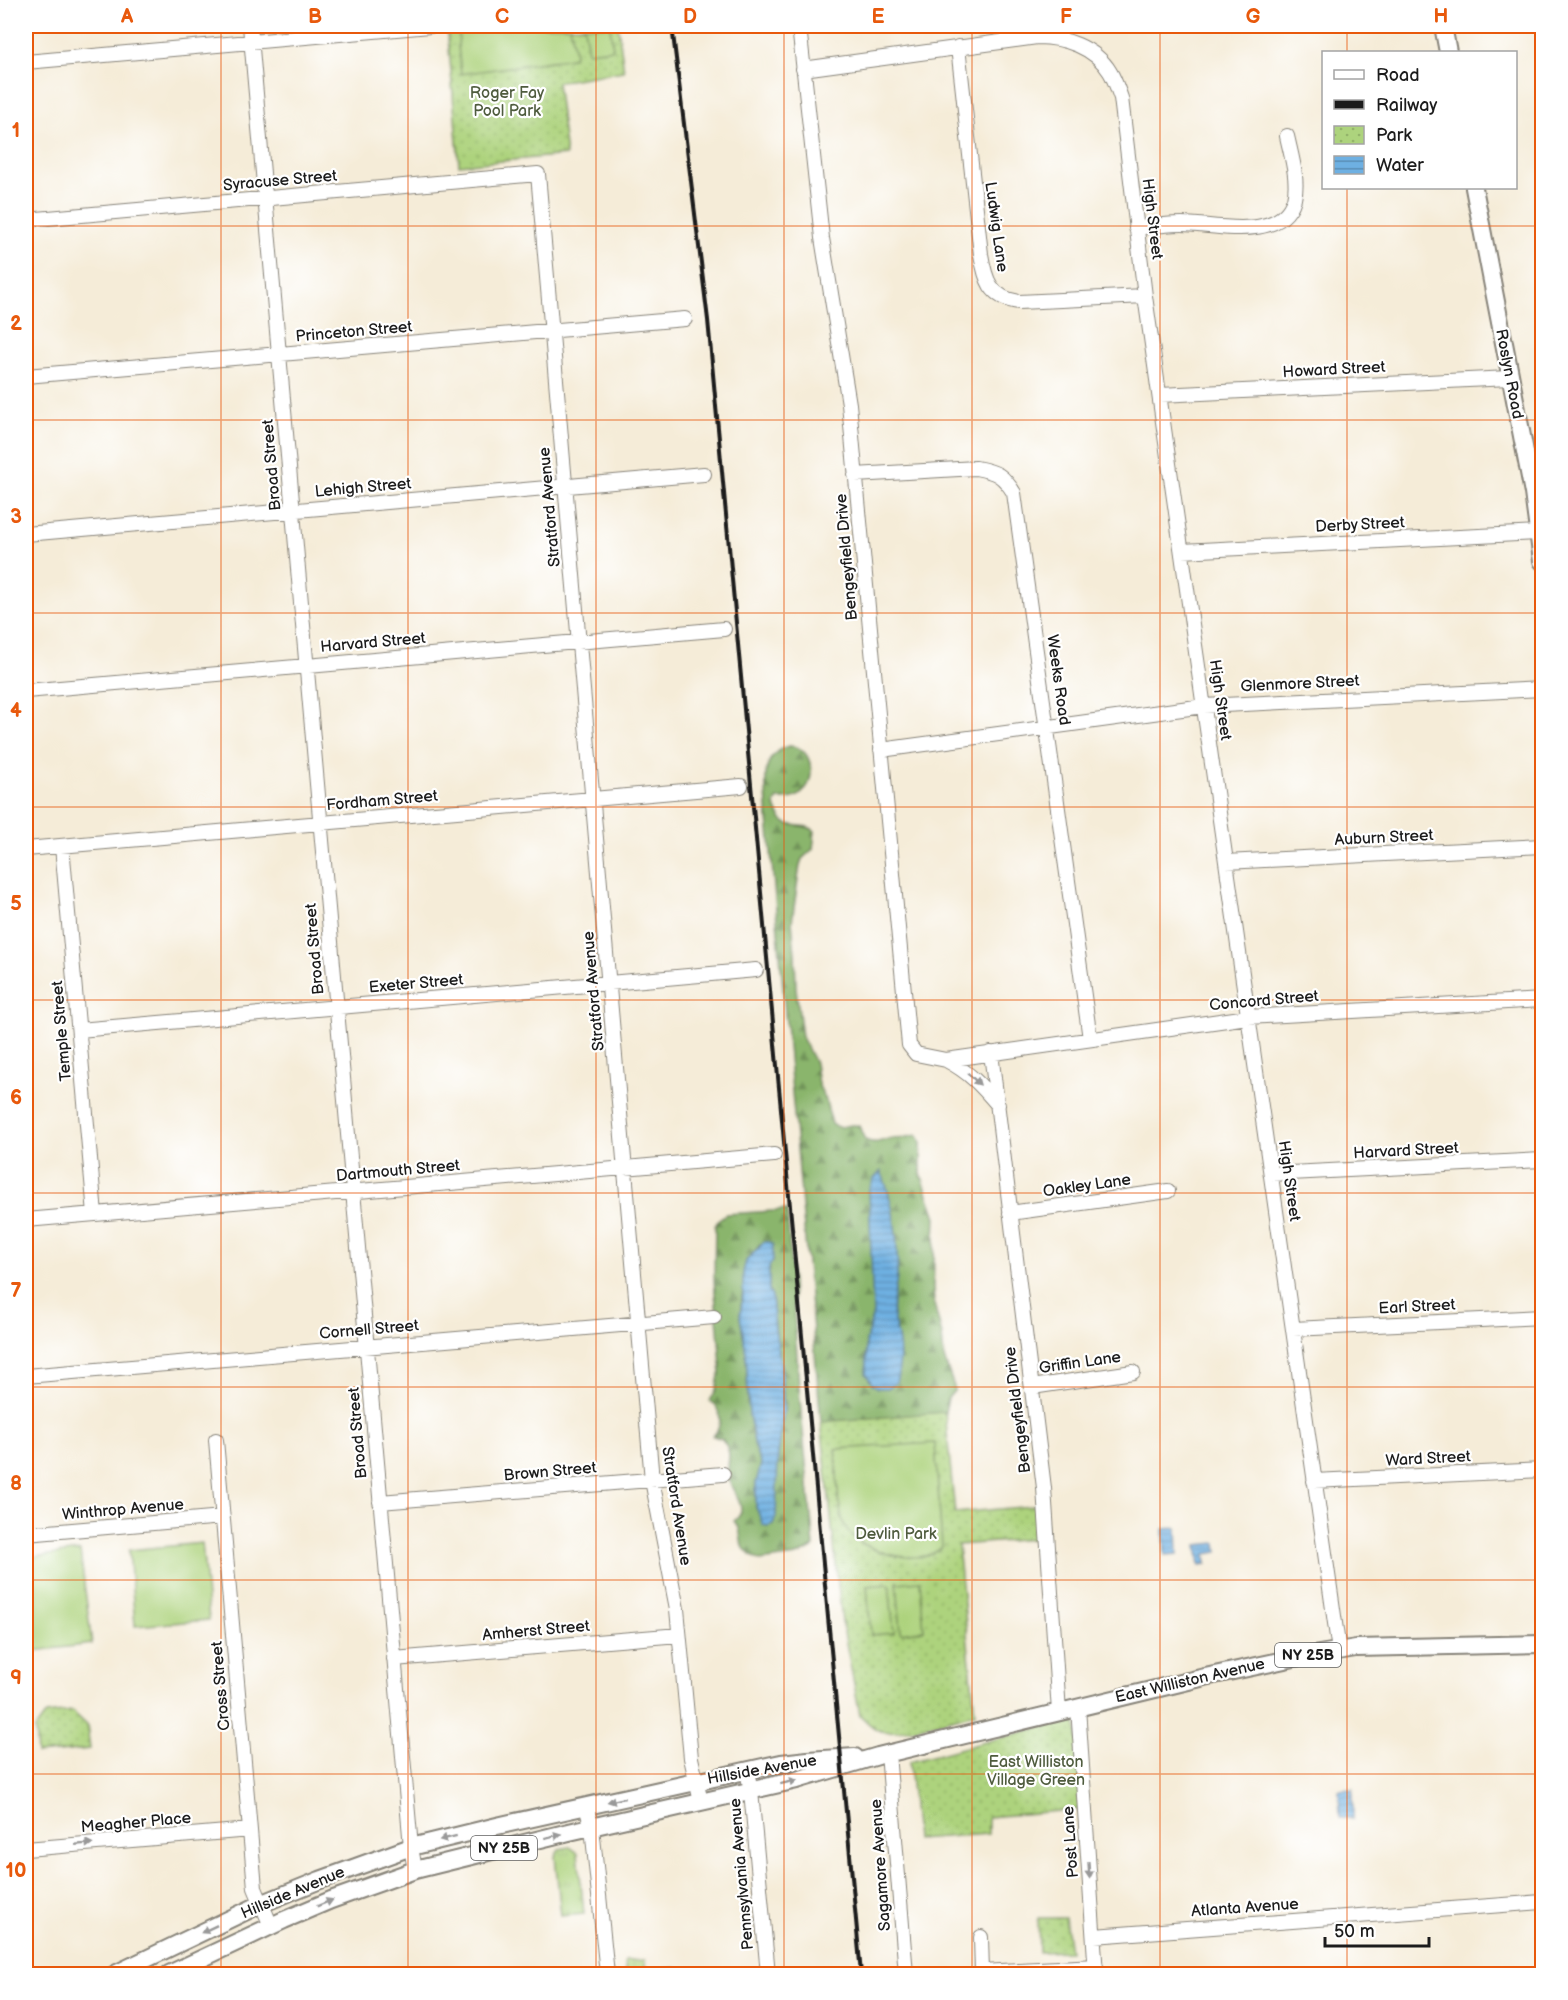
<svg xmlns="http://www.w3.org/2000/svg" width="1568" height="2000" viewBox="0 0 1568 2000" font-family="'Balsamiq Sans',sans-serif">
  <defs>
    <pattern id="grass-tufts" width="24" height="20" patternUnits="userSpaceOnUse" patternTransform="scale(1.5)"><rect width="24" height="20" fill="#add37d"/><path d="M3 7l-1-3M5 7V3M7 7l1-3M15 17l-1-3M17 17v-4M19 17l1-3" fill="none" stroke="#94b56b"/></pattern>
    <pattern id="forest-firs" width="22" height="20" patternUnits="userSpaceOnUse" patternTransform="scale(1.5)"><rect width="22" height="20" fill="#8ab56c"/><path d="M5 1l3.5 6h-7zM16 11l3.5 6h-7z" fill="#709258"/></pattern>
    <pattern id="park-dots" width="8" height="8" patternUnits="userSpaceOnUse" patternTransform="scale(1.5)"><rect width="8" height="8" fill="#add37d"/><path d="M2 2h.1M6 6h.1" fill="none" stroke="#94b56b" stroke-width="1.8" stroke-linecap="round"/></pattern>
    <pattern id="water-rules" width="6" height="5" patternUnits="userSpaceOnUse" patternTransform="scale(1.5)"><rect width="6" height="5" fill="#6eb0e2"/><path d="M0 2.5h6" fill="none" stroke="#5a8eb6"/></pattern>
  </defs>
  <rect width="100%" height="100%" fill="#fff"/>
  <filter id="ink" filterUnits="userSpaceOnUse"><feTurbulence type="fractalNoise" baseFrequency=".0167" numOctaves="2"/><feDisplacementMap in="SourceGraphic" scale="12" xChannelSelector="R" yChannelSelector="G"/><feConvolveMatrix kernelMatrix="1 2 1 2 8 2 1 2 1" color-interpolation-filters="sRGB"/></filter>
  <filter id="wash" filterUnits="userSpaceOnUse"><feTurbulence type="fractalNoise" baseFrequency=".008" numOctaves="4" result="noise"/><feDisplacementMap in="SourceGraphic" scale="24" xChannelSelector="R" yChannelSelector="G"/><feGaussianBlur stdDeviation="1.35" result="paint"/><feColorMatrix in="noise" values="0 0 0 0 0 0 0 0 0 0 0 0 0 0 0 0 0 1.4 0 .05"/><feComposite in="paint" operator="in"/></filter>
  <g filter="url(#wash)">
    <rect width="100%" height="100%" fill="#f5ecd8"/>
    <path fill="url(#grass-tufts)" stroke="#64784c" stroke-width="1.5" d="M570,1847L578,1853L584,1914L561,1916L555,1856L559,1849Z"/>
    <path fill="url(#forest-firs)" stroke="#536844" stroke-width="1.5" fill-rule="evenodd" d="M789,746C815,746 818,785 798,796C792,800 785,799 778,799L775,803C775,809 777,811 780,817C788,831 804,821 815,831L813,849L802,859L800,865L792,922L795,954L796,988L802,1037L815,1063L818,1084L825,1098L832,1124C840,1131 849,1122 859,1126L865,1140C875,1144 878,1142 888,1139C893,1137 898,1140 902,1138C908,1137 911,1136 917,1135L921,1141V1174L936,1217L933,1284L934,1304L942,1335L944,1358L954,1387V1391L948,1398L944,1416L834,1426L821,1422L767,807C766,781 759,756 789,746Z
      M787,1210L800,1400L814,1547L797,1556L760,1561L750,1555L742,1546L739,1528L734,1521C751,1509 732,1494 729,1479C725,1461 735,1456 722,1439L713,1436C723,1426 722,1409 710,1401L716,1390L721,1366L714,1280L715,1226L719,1219L726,1214ZM760,1245L773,1260L769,1267V1291L772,1297L775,1328L781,1366L784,1409L779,1437L776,1475L756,1507V1483L761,1464L756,1453L749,1414L746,1353L740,1316L746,1261Z"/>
    <path fill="url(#park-dots)" stroke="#64784c" stroke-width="1.5" d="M447,26H618L624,71L557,82L566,155L459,165Z
      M945,1412L955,1513L1043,1505L1046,1538L958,1545L975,1713C955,1718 894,1737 878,1730C871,1727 865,1720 860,1715L842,1623L821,1422Z
      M72,1711L87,1725L90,1749L37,1754L35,1729L46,1714Z
      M1076,1718L1083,1809L988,1817V1834L916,1839L909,1762Z
      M1038,1918H1065L1070,1951L1039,1952Z
      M645,1960L646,1971L676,1968V1974H626L625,1961Z"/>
    <path fill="#add37d" stroke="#64784c" stroke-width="1.5" d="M460,26H570L575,54L572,58L461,74L458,46Z
      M584,26H610L613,49L588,52Z
      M935,1443L942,1547C920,1569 856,1552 844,1524C837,1507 837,1469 836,1449Z
      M202,1543L209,1620L135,1626L129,1550Z
      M80,1551L92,1644L26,1652V1558Z
      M920,1581L924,1630L901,1633L897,1583Z
      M889,1584L894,1633L871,1635L867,1586Z"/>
    <path fill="url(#water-rules)" stroke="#45667f" stroke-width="1.5" d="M881,1171C894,1203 899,1242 897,1277C896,1288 891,1303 893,1314C893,1321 897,1329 898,1337C901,1352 900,1368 896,1383L888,1388H878L872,1384L866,1374V1341L873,1313L869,1189L874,1179Z
      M764,1242H770L773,1245V1260L769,1267V1291L772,1297L775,1328L781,1366L784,1409L778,1455L776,1517L773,1524L768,1526L763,1525L756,1507V1483L761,1464L756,1453L749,1414L746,1353L740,1316L743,1294V1272L746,1261Z
      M1177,1528L1178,1554L1165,1555L1164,1529Z
      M1217,1543L1218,1552L1206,1554L1207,1564L1200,1565L1197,1545Z
      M1353,1789V1818H1340L1339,1790Z"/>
  </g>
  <g filter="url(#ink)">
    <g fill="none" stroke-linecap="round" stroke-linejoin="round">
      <defs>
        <path id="minor" d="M250,26L411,1847L415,1870
          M799,26L822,238L849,404L909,1045L916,1054L946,1060L1248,1017L1542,1000
          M958,47L981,254C985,279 990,298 1019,302L1145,296
          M26,62L430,26
          M803,69L1037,37C1064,37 1095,47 1110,72C1115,80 1118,90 1121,98L1145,296L1339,1651
          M26,220L538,174L652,1480L677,1609L691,1758L701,1802
          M1136,228C1152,226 1167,224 1182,224C1214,224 1281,243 1294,199C1299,180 1291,155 1287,136
          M26,376L685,319
          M1160,395L1509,378
          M855,475L976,468C997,472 1003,475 1014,493L1090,1039
          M26,534L704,474
          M1182,551L1539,533
          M26,691L724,629
          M881,750L1204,706L1542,689
          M62,846L95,1214
          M26,849L741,786
          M1226,862L1542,846
          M79,1030L756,970
          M991,1053L1044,1488L1059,1712
          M946,1060C969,1072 981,1085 998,1105
          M1271,1174L1542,1160
          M1010,1213L1168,1191
          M26,1220L774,1155
          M1293,1329L1542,1317
          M26,1376L714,1317
          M1032,1387L1133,1372
          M216,1440L255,1888L271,1926
          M1314,1481L1542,1470
          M380,1502L723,1474
          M26,1534L223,1517
          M394,1659L679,1635
          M1078,1707L1096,1974
          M888,1753L906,1974
          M747,1771L751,1791L768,1974
          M586,1807L592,1827L607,1974
          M26,1849L250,1830
          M1094,1936L1542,1902
          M981,1937L982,1972L1096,1966"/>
        <path id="major" d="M1443,26L1448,52
          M1474,188L1533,493L1542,561
          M115,1974L261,1904L320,1880L411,1847L497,1826L781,1763L808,1760L855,1757
          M169,1974L284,1920L331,1900L415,1870L569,1832L797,1780L878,1756L1205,1677L1294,1658L1356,1648L1542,1644"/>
      </defs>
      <use href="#minor" stroke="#88847a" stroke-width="16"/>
      <use href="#major" stroke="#88847a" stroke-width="20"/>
      <use href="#minor" stroke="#fff" stroke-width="14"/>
      <use href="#major" stroke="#fff" stroke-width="16"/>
      <path stroke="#1c1c1c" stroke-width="4" d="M672,26L708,320L861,1974"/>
    </g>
    <defs><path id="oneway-solid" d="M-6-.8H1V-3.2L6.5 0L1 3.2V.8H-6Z" transform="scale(1.5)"/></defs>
    <g fill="#999">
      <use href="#oneway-solid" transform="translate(974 1079) rotate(44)"/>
      <use href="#oneway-solid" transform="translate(789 1782) rotate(-14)"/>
      <use href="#oneway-solid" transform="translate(616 1800) rotate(168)"/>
      <use href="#oneway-solid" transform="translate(553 1836) rotate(-14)"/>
      <use href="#oneway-solid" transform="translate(448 1838) rotate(166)"/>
      <use href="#oneway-solid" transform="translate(84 1844) rotate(-5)"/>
      <use href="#oneway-solid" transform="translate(1089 1870) rotate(86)"/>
      <use href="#oneway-solid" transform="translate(325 1903) rotate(-22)"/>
      <use href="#oneway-solid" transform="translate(209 1929) rotate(154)"/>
    </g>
  </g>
  <path fill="none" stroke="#e8590c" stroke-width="1.5" stroke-opacity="0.55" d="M221,26V1974M408,26V1974M596,26V1974M784,26V1974M972,26V1974M1160,26V1974M1347,26V52M1347,188V1974M26,226H1542M26,420H1542M26,613H1542M26,807H1542M26,1000H1542M26,1193H1542M26,1387H1542M26,1580H1542M26,1774H1542"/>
  <g text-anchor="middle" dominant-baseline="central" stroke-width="4.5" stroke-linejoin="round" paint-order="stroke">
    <g fill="#fff" stroke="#606060" stroke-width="1.5">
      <rect x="1275" y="1643" width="66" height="24" rx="4.5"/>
      <rect x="471" y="1836" width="66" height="24" rx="4.5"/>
    </g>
    <g font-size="15" font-weight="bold" fill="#1c1c1c">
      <text x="1308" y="1655">NY 25B</text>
      <text x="504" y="1848">NY 25B</text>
    </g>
    <g font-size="16" fill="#4f5c3e" stroke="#fff">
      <text x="507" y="93">Roger Fay<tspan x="507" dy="18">Pool Park</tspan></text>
      <text x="896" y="1534">Devlin Park</text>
      <text x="1036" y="1762">East Williston<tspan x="1036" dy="18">Village Green</tspan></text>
    </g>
    <g font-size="16" fill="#1c1c1c" stroke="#fff">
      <text transform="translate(280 181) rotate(-5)">Syracuse Street</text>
      <text transform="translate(1152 219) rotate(83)">High Street</text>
      <text transform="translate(996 227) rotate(82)">Ludwig Lane</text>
      <text transform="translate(354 332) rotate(-5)">Princeton Street</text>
      <text transform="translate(1334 370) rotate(-3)">Howard Street</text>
      <text transform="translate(1509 374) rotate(79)">Roslyn Road</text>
      <text transform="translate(272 465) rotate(-95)">Broad Street</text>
      <text transform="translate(363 488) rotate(-5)">Lehigh Street</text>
      <text transform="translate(550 507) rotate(-95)">Stratford Avenue</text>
      <text transform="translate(1360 525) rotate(-3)">Derby Street</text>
      <text transform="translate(847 557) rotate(-95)">Bengeyfield Drive</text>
      <text transform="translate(373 643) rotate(-5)">Harvard Street</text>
      <text transform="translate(1058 680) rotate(82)">Weeks Road</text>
      <text transform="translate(1300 684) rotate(-3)">Glenmore Street</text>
      <text transform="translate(1220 700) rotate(82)">High Street</text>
      <text transform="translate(382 801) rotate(-5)">Fordham Street</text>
      <text transform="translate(1384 838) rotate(-3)">Auburn Street</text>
      <text transform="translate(315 949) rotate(-95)">Broad Street</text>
      <text transform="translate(416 984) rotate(-5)">Exeter Street</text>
      <text transform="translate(594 991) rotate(-95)">Stratford Avenue</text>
      <text transform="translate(1264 1001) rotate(-5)">Concord Street</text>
      <text transform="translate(62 1031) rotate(-95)">Temple Street</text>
      <text transform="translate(1406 1151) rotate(-3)">Harvard Street</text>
      <text transform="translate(398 1171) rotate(-5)">Dartmouth Street</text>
      <text transform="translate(1289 1181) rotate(82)">High Street</text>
      <text transform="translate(1087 1186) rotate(-8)">Oakley Lane</text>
      <text transform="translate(1417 1307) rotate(-3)">Earl Street</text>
      <text transform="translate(369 1330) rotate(-5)">Cornell Street</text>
      <text transform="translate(1080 1363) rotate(-8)">Griffin Lane</text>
      <text transform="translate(1018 1410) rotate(-97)">Bengeyfield Drive</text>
      <text transform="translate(358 1433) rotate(-95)">Broad Street</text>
      <text transform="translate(1428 1459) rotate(-3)">Ward Street</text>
      <text transform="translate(550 1472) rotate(-5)">Brown Street</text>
      <text transform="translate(676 1506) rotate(81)">Stratford Avenue</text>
      <text transform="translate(123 1510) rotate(-5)">Winthrop Avenue</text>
      <text transform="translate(536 1631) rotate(-5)">Amherst Street</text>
      <text transform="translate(1190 1681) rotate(-13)">East Williston Avenue</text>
      <text transform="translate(221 1686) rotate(-95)">Cross Street</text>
      <text transform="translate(762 1770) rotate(-10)">Hillside Avenue</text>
      <text transform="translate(136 1823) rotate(-5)">Meagher Place</text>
      <text transform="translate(1071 1842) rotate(-94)">Post Lane</text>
      <text transform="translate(881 1865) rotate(-94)">Sagamore Avenue</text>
      <text transform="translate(742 1874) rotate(-95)">Pennsylvania Avenue</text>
      <text transform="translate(293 1893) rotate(-23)">Hillside Avenue</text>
      <text transform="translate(1245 1908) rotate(-4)">Atlanta Avenue</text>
    </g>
  </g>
  <rect width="1568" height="2000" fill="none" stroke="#fff" stroke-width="66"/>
  <rect x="1322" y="51" width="195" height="138" fill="#ffffff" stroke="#a4a4a4" stroke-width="1.5"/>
  <rect x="1334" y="70" width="30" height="9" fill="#ffffff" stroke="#a4a4a4" stroke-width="1.5"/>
  <text x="1376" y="81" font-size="18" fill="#1c1c1c">Road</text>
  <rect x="1334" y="100" width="30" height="9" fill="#1c1c1c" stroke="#a4a4a4" stroke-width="1.5"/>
  <text x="1376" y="111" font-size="18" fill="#1c1c1c">Railway</text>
  <rect x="1334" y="126" width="30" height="18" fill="url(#park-dots)" stroke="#a4a4a4" stroke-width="1.5"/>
  <text x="1376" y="141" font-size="18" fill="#1c1c1c">Park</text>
  <rect x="1334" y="156" width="30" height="18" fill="url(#water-rules)" stroke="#a4a4a4" stroke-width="1.5"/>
  <text x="1376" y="171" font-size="18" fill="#1c1c1c">Water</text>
  <path d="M1325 1937v9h104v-9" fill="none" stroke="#1c1c1c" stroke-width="3"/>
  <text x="1334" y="1937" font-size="18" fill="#1c1c1c" stroke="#ffffff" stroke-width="4.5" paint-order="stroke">50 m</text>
  <rect x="33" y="33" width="1502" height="1934" fill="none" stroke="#e8590c" stroke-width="2"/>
  <g font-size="20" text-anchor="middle" font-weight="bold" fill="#e8590c">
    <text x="127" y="23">A</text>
    <text x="315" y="23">B</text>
    <text x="502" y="23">C</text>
    <text x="690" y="23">D</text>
    <text x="878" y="23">E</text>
    <text x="1066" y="23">F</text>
    <text x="1253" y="23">G</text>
    <text x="1441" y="23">H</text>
    <text x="16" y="137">1</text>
    <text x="16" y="330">2</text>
    <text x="16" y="523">3</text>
    <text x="16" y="717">4</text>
    <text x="16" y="910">5</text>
    <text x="16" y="1104">6</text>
    <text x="16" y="1297">7</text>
    <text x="16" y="1490">8</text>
    <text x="16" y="1684">9</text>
    <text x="16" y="1877">10</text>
  </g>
</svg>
